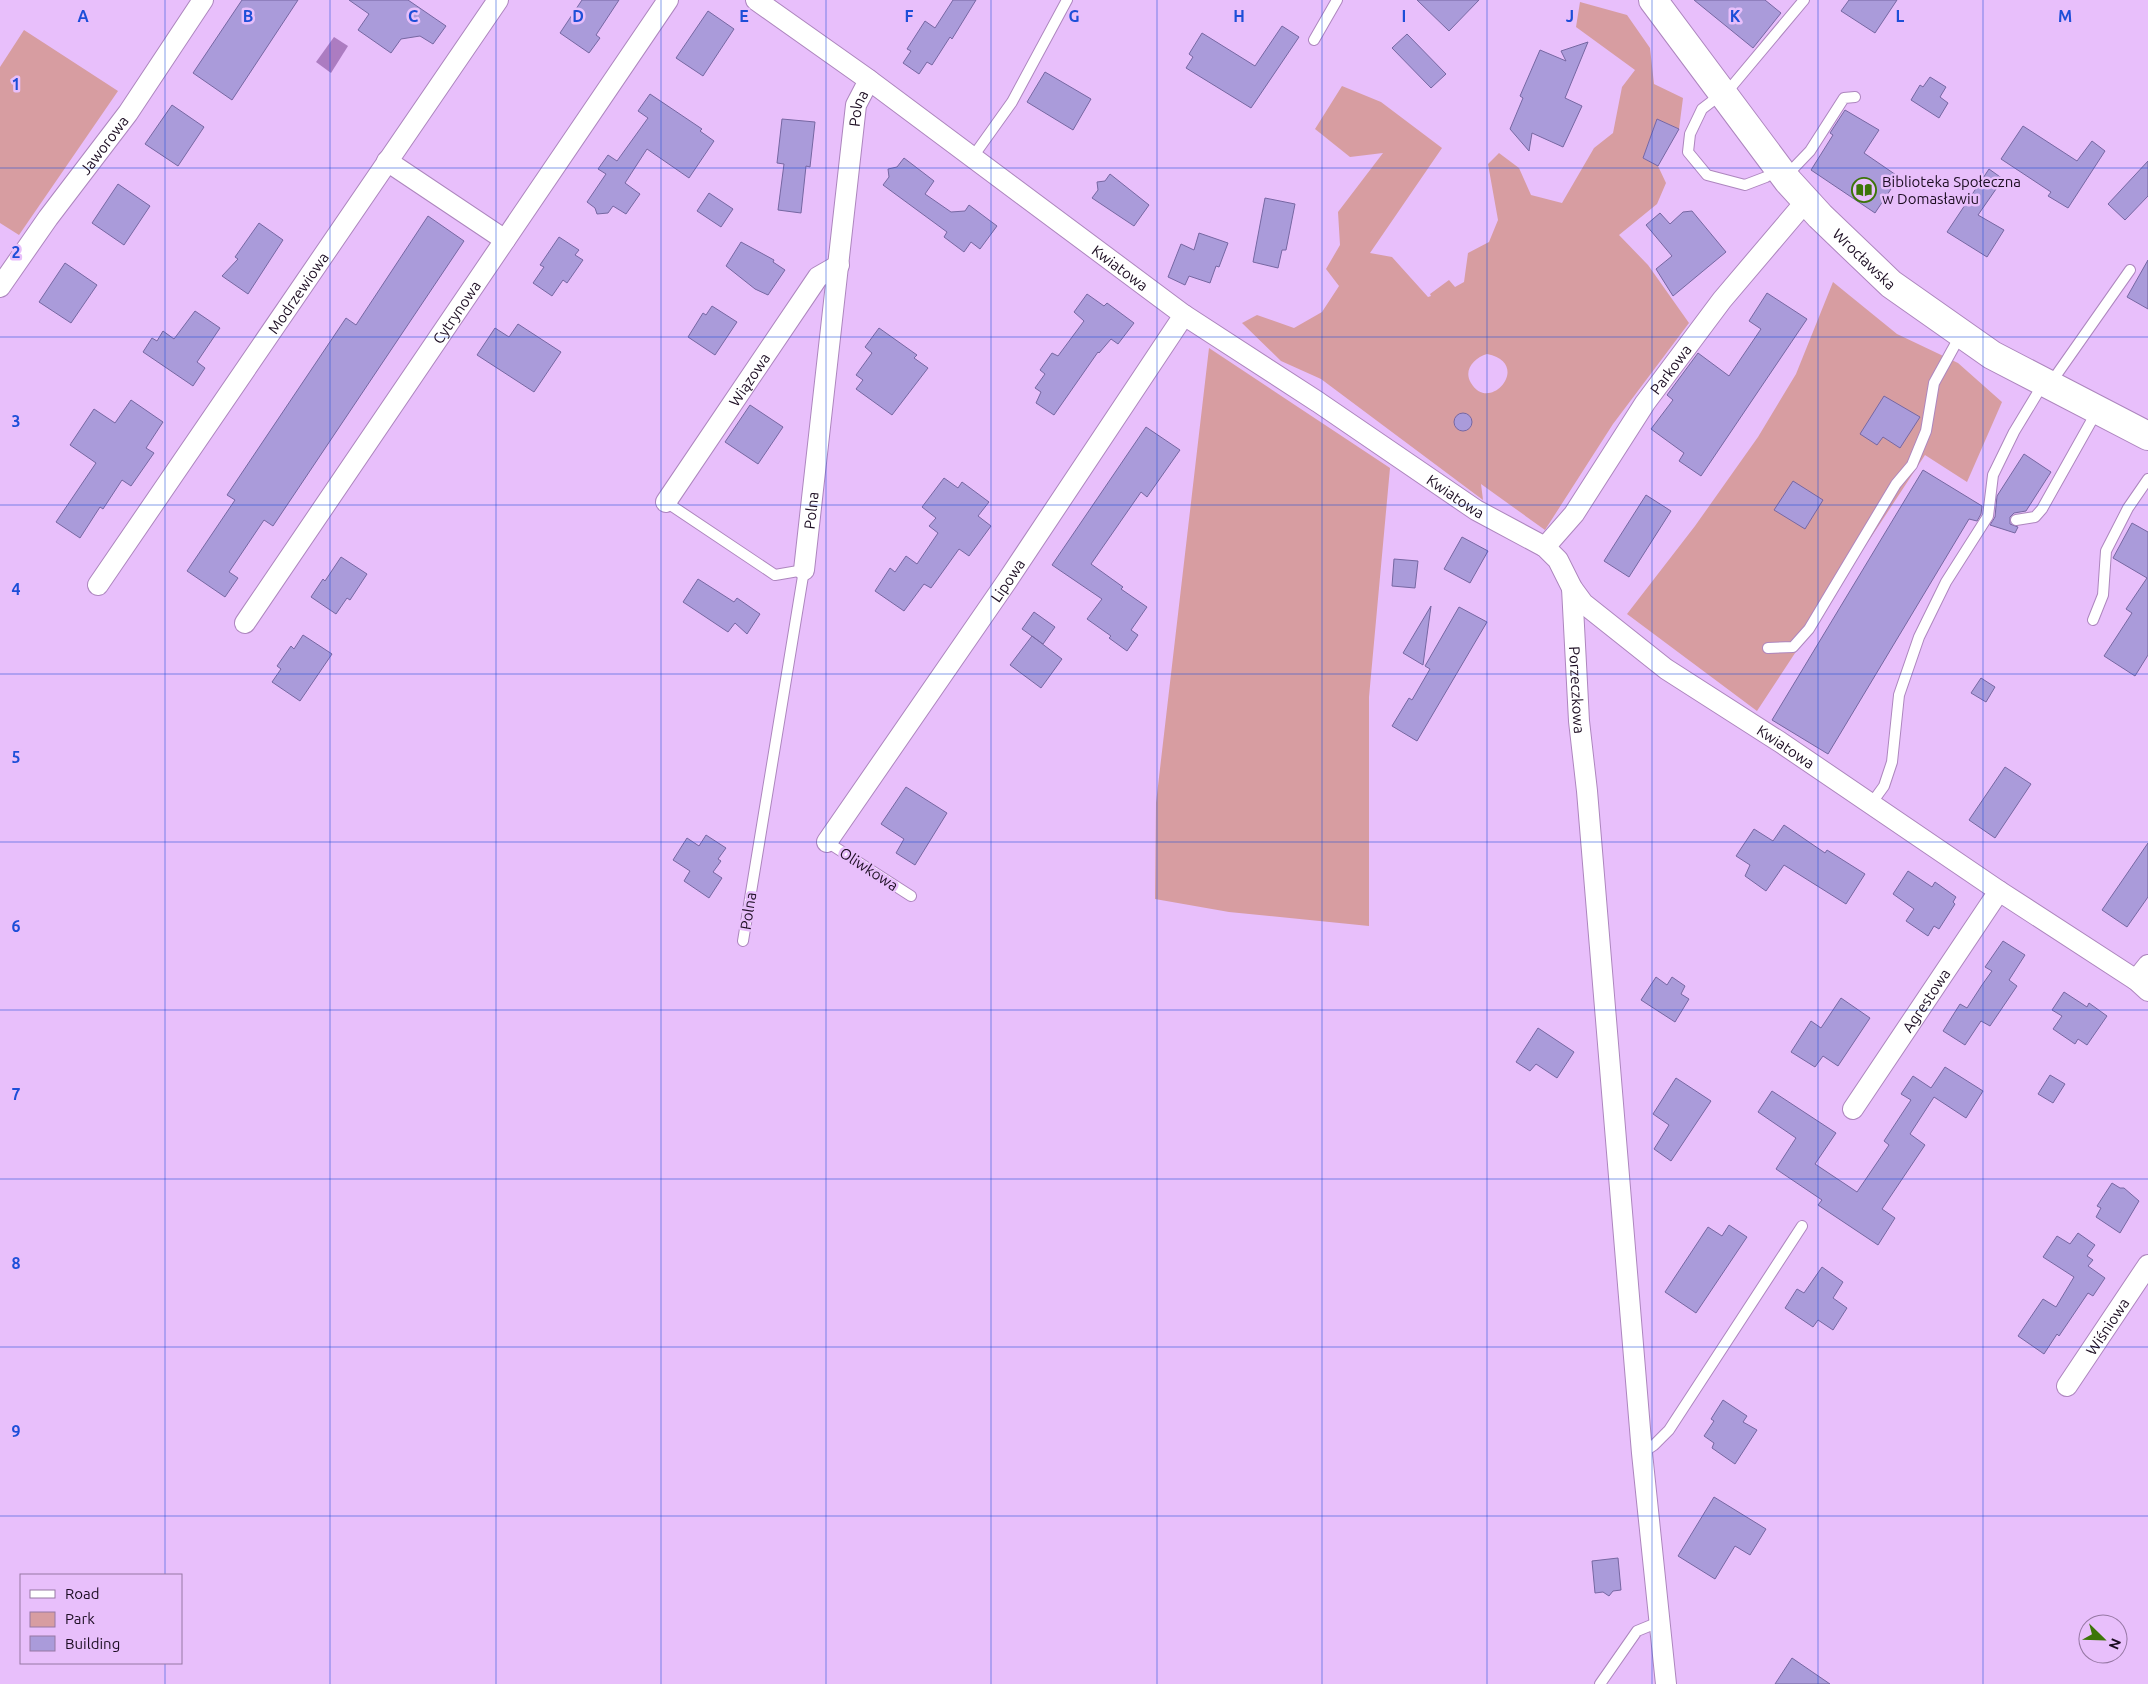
<svg xmlns="http://www.w3.org/2000/svg" width="2148" height="1684" viewBox="0 0 2148 1684" font-family="Ubuntu,sans-serif">
  <rect width="100%" height="100%" fill="#e8bffb"/>
  <path fill="#d79da1" fill-rule="evenodd" d="M1580,2L1627,15L1650,48L1654,84L1683,98L1679,129L1657,119L1643,158L1658,166L1666,183L1657,204L1619,235L1648,265L1689,323L1613,424L1545,530L1481,484L1483,500L1321,379L1281,361L1242,323L1257,315L1294,328L1322,312L1339,286L1326,269L1340,245L1338,212L1383,153L1350,157L1315,129L1342,86L1381,102L1442,148L1370,253L1392,257L1428,297L1431,296L1430,294L1449,280L1455,287L1464,282L1468,253L1489,242L1498,220L1488,164L1499,153L1519,168L1531,195L1562,203L1594,148L1613,133L1622,87L1635,70L1576,27ZM1487,354C1533,363 1490,415 1471,383C1463,370 1474,358 1487,354ZM1463,413L1471,418V427L1463,431L1459,430L1454,422L1456,418Z
    M24,30L118,91L19,235L0,223V67Z
    M1833,282L1897,334L1958,363L2002,402L1967,482L1925,455L1757,711L1627,614L1695,526L1758,437L1796,374Z
    M1209,348L1390,468L1369,697V926L1229,912L1155,899L1156,803Z"/>
  <path fill="#ac7cc1" d="M334,37L348,46L331,73L316,62Z"/>
  <path fill="#aa9bda" stroke="#7667a2" d="M242,0H298L232,100L193,73Z
    M349,0H408L446,26L433,44L420,36L401,39L391,53L358,30L369,14Z
    M582,0H619L596,35L600,38L589,53L560,33Z
    M953,0H976L952,39L950,37L932,65L927,62L919,74L903,63L911,51L907,49L925,21L935,28Z
    M1417,0H1479L1449,31Z
    M1694,0H1765L1781,13L1753,48Z
    M1849,0H1897L1875,33L1841,11Z
    M708,11L734,29L703,76L676,58Z
    M1282,26L1299,37L1251,108L1186,68L1193,57L1189,54L1202,33L1255,66Z
    M1407,34L1446,74L1431,88L1392,48Z
    M1588,42L1565,98L1582,106L1563,147L1532,133L1529,151L1510,129L1523,98L1520,96L1540,50L1566,61L1561,51Z
    M1045,72L1091,99L1073,130L1027,102Z
    M1930,77L1946,87L1940,97L1948,103L1939,118L1911,100L1920,85L1923,87Z
    M650,94L702,129L700,131L714,141L689,178L647,149L625,183L640,194L626,214L613,206L608,213L597,214L595,208L587,202L606,174L598,169L608,155L617,161L648,118L638,111Z
    M172,105L204,127L178,166L145,144Z
    M1845,110L1879,130L1864,153L1899,177L1875,213L1811,170L1833,135L1830,133Z
    M782,119L815,122L810,167L806,166L801,213L778,210L784,164L777,163Z
    M1657,119L1679,129L1658,166L1643,158Z
    M2023,126L2077,161L2092,141L2105,151L2068,208L2048,196L2051,192L2001,159Z
    M904,158L934,181L925,194L951,212L965,211L969,205L997,226L980,249L971,242L964,252L944,237L947,232L883,185L889,177L888,169L897,167Z
    M2148,161V196L2125,220L2108,204Z
    M1989,169L2003,179L1978,215L2004,230L1987,257L1947,232Z
    M1110,174L1149,205L1134,226L1092,198L1098,190L1097,182L1105,181Z
    M118,184L150,206L124,245L92,223Z
    M709,193L733,209L721,227L697,211Z
    M1265,198L1295,204L1286,250H1282L1278,268L1253,262Z
    M1692,211L1726,252L1673,296L1656,269L1672,256L1646,225L1660,213L1670,224L1683,212Z
    M428,216L464,241L273,526L264,520L229,572L238,578L225,597L187,571L235,500L227,495L346,318L356,325Z
    M259,223L283,240L248,294L222,276L238,259L235,257Z
    M1199,233L1228,243L1219,267L1216,266L1210,283L1189,276L1185,285L1168,277L1181,244L1194,250Z
    M559,237L579,250L575,255L583,260L567,283L563,280L552,296L533,283L544,267L540,265Z
    M741,242L774,260L773,262L785,270L768,295L755,289L726,266Z
    M2148,260V309L2127,297Z
    M65,263L97,285L71,323L39,302Z
    M1767,293L1807,319L1701,476L1679,461L1684,453L1651,429L1673,400L1667,395L1698,353L1729,376L1761,329L1749,321Z
    M1087,294L1104,306L1107,303L1134,323L1118,344L1111,339L1099,353L1098,352L1054,415L1036,403L1041,392L1035,388L1045,374L1040,370L1052,353L1058,356L1084,321L1074,312Z
    M712,306L737,322L715,355L688,337L703,313L706,315Z
    M195,311L220,328L197,362L205,368L193,386L143,352L152,338L157,341L163,331L174,339Z
    M518,324L561,352L534,392L477,355L495,328L509,337Z
    M879,328L917,355L914,358L928,368L892,415L856,389L863,380L856,375L872,353L865,347Z
    M1884,396L1920,417L1900,448L1883,437L1877,445L1860,434Z
    M131,400L163,422L146,448L154,453L131,486L122,480L103,509L100,507L80,538L56,522L96,463L70,445L94,409L115,423Z
    M750,405L783,427L758,464L725,442Z
    M1454 422a9 9 0 1 1 18 0a9 9 0 1 1-18 0Z
    M1146,427L1180,450L1147,497L1141,492L1091,564L1123,587L1121,589L1147,607L1131,630L1138,635L1127,651L1109,638L1111,636L1087,619L1102,599L1052,565Z
    M2024,454L2051,472L2026,511L2014,513L2010,517V524L2018,527L2015,533L1990,525L1995,517L1997,496Z
    M1923,470L1982,506L1981,514L1977,521L1969,519L1828,754L1772,720Z
    M944,478L958,488L962,482L989,502L978,516L991,526L969,556L959,549L931,588L924,584L904,611L875,591L890,568L895,572L906,556L917,564L938,533L929,526L936,518L922,507Z
    M1793,481L1823,500L1805,529L1774,510Z
    M1646,495L1671,511L1629,577L1604,561Z
    M2132,523L2148,532V655L2135,676L2104,656L2132,613L2126,609L2147,578L2113,558Z
    M1462,537L1488,551L1470,583L1444,569Z
    M341,557L367,574L350,600L347,598L336,614L311,597L323,579L325,581Z
    M1394,559L1418,561L1415,588L1392,586Z
    M698,579L734,602L737,598L760,614L747,634L735,623L728,632L683,602Z
    M1431,606L1423,665L1403,653Z
    M1459,607L1487,622L1417,741L1392,726L1409,698L1412,700L1430,669L1425,666Z
    M1034,612L1055,627L1043,644L1022,629Z
    M303,635L332,654L300,701L272,682L281,669L277,666L291,646L294,649Z
    M1032,636L1062,659L1041,688L1010,665Z
    M1981,678L1995,687L1986,702L1971,693Z
    M2005,767L2031,784L1995,838L1969,820Z
    M906,787L947,813L915,865L896,853L904,839L881,824Z
    M1784,825L1825,853L1827,850L1865,874L1846,904L1784,865L1766,891L1745,876L1750,865L1736,856L1754,829L1773,841Z
    M706,835L726,848L718,859L721,861L713,872L722,878L709,898L684,881L690,871L673,860L687,838L699,846Z
    M2148,843V897L2127,927L2102,910Z
    M1908,871L1932,887L1935,882L1956,897L1953,902L1955,904L1939,929L1934,926L1928,936L1906,921L1914,909L1893,894Z
    M2003,941L2025,955L2009,980L2017,986L1990,1026L1981,1021L1965,1045L1943,1031L1960,1004L1967,1008L1982,985L1992,971L1985,967Z
    M1656,977L1667,985L1672,977L1685,986L1681,994L1689,999L1675,1022L1641,1000Z
    M2064,992L2087,1007L2089,1003L2107,1016L2087,1045L2078,1039L2075,1044L2053,1029L2062,1016L2052,1010Z
    M1841,998L1870,1018L1838,1066L1823,1056L1815,1067L1791,1052L1811,1021L1821,1028Z
    M1538,1028L1574,1052L1557,1078L1536,1064L1530,1071L1516,1062Z
    M1945,1067L1983,1091L1966,1118L1934,1097L1910,1134L1925,1145L1882,1209L1895,1218L1878,1245L1818,1205L1822,1200L1776,1169L1796,1138L1758,1112L1772,1091L1836,1133L1815,1164L1857,1192L1889,1145L1884,1141L1911,1100L1901,1094L1913,1076L1931,1088Z
    M2050,1075L2065,1084L2053,1103L2038,1094Z
    M1676,1078L1711,1101L1671,1161L1654,1149L1669,1125L1653,1114Z
    M2112,1183L2120,1188H2124L2139,1201L2120,1233L2096,1217L2101,1208L2097,1206Z
    M1729,1225L1747,1237L1696,1313L1665,1292L1708,1227L1722,1236Z
    M2078,1233L2095,1245L2087,1256L2093,1260L2088,1266L2105,1278L2093,1296L2088,1293L2059,1336L2057,1334L2044,1354L2018,1336L2043,1299L2056,1307L2074,1277L2043,1257L2057,1236L2070,1244Z
    M1822,1267L1843,1282L1833,1298L1847,1308L1833,1330L1818,1320L1813,1327L1785,1308L1797,1289L1804,1293Z
    M1723,1400L1747,1416L1743,1422L1757,1430L1735,1464L1712,1448L1714,1443L1704,1436L1714,1421L1711,1419Z
    M1714,1497L1766,1529L1750,1555L1735,1546L1715,1579L1678,1556Z
    M1618,1558L1621,1590L1613,1591L1609,1596L1603,1592L1595,1593L1592,1561Z
    M1792,1658L1830,1684H1775Z"/>
  <g fill="none" stroke-linecap="round" stroke-linejoin="round">
    <defs>
      <path id="service" d="M1314,40L1337,0
        M972,158L1012,102L1067,0
        M1778,170L1766,177L1745,185L1707,175L1688,152L1690,134L1702,109L1732,86L1804,0
        M1786,176L1810,151L1844,98L1855,97
        M2050,384L2130,270
        M666,502L775,575L804,570L743,941
        M2016,520L2035,517L2042,509L2097,411
        M2093,620L2103,595L2106,551L2128,508L2148,479
        M1768,648L1793,647L1809,629L1896,484L1912,465L1926,431L1934,383L1961,334
        M1871,804L1884,786L1892,762L1899,695L1919,637L1946,582L1988,516L1993,475L2014,432L2043,384
        M827,842L911,896
        M1642,1453L1654,1445L1669,1430L1802,1226
        M1600,1684L1637,1631L1659,1622"/>
      <g id="minor">
        <path id="s1" d="M756,0L869,80L1184,315L1318,402L1476,510L1545,547L1558,560L1572,588L1583,603L1666,669L1780,742L1999,891L2136,980L2148,991"/>
        <path d="M387,161L505,240"/>
        <path id="s2" d="M0,287L48,218L128,113L203,0"/>
        <path id="s3" d="M666,502L818,277L839,265"/>
        <path id="s4" d="M1545,547L1574,514L1645,403L1722,300L1806,201"/>
        <path id="s5" d="M804,570L856,105L869,80"/>
        <path id="s6" d="M98,585L498,0"/>
        <path id="s7" d="M1572,588L1579,721L1587,791L1642,1453L1666,1684"/>
        <path id="s8" d="M245,623L668,0"/>
        <path id="s9" d="M827,842L1007,581L1184,315"/>
        <path d="M2136,980L2148,965"/>
        <path id="s10" d="M1853,1109L1999,891"/>
        <path id="s11" d="M2067,1386L2148,1265"/>
      </g>
      <g id="secondary">
        <path id="s12" d="M1653,0L1788,181L1820,216L1891,284L1992,355L2148,436"/>
      </g>
    </defs>
    <use href="#service" stroke="#ad86be" stroke-width="12"/>
    <use href="#minor" stroke="#ad86be" stroke-width="22"/>
    <use href="#secondary" stroke="#ad86be" stroke-width="30"/>
    <use href="#service" stroke="#fff" stroke-width="10"/>
    <use href="#minor" stroke="#fff" stroke-width="20"/>
    <use href="#secondary" stroke="#fff" stroke-width="28"/>
  </g>
  <path fill="none" stroke="#1d4ed8" stroke-width="1" stroke-opacity="0.55" d="M165,0V1575M330,0V1684M496,0V1684M661,0V1684M826,0V1684M991,0V1684M1157,0V1684M1322,0V1684M1487,0V1684M1652,0V1684M1818,0V1684M1983,0V1684M0,168H2148M0,337H2148M0,505H2148M0,674H2148M0,842H2148M0,1010H2148M0,1179H2148M0,1347H2148M0,1516H2148M165,1663V1684"/>
  <defs>
    <symbol id="library-ring" viewBox="-11 -11 22 22"><circle r="9.5" fill="#e8bffb" stroke="#3c7508" stroke-width="1.5"/><path d="M-6-4Q-3-5.5-.7-3.5V5Q-3 3-6 4ZM6-4Q3-5.5 .7-3.5V5Q3 3 6 4Z" fill="#3c7508"/></symbol>
  </defs>
  <g fill-rule="evenodd">
    <use href="#library-ring" x="1850" y="176" width="28" height="28"/>
  </g>
  <g text-anchor="middle" dominant-baseline="central" stroke-width="5" stroke-linejoin="round" paint-order="stroke">
    <g font-size="15" fill="#1c0d22" stroke="#e8bffb">
      <text stroke="none"><textPath href="#s5" startOffset="465">Polna</textPath></text>
      <text stroke="none"><textPath href="#s2" startOffset="176">Jaworowa</textPath></text>
      <text stroke="none"><textPath href="#s12" startOffset="335">Wrocławska</textPath></text>
      <text stroke="none"><textPath href="#s1" startOffset="452">Kwiatowa</textPath></text>
      <text stroke="none"><textPath href="#s6" startOffset="354">Modrzewiowa</textPath></text>
      <text stroke="none"><textPath href="#s8" startOffset="376">Cytrynowa</textPath></text>
      <text stroke="none"><textPath href="#s4" startOffset="218">Parkowa</textPath></text>
      <text stroke="none"><textPath href="#s3" startOffset="148">Wiązowa</textPath></text>
      <text stroke="none"><textPath href="#s1" startOffset="858">Kwiatowa</textPath></text>
      <text stroke="none"><textPath href="#s5" startOffset="60">Polna</textPath></text>
      <text stroke="none"><textPath href="#s9" startOffset="318">Lipowa</textPath></text>
      <text stroke="none"><textPath href="#s7" startOffset="102">Porzeczkowa</textPath></text>
      <text stroke="none"><textPath href="#s1" startOffset="1278">Kwiatowa</textPath></text>
      <text transform="translate(869 869) rotate(33)">Oliwkowa</text>
      <text transform="translate(748 911) rotate(-81)">Polna</text>
      <text stroke="none"><textPath href="#s10" startOffset="131">Agrestowa</textPath></text>
      <text stroke="none"><textPath href="#s11" startOffset="72">Wiśniowa</textPath></text>
    </g>
    <g font-size="15" fill="#1c0d22" stroke="#e8bffb" text-anchor="start">
      <text x="1882" y="181">Biblioteka Społeczna<tspan x="1882" dy="17">w Domasławiu</tspan></text>
    </g>
  </g>
  <g font-size="16" text-anchor="middle" font-weight="bold" fill="#1d4ed8" stroke="#e8bffb" stroke-width="5" stroke-linejoin="round" paint-order="stroke">
    <text x="83" y="22">A</text>
    <text x="248" y="22">B</text>
    <text x="413" y="22">C</text>
    <text x="578" y="22">D</text>
    <text x="744" y="22">E</text>
    <text x="909" y="22">F</text>
    <text x="1074" y="22">G</text>
    <text x="1239" y="22">H</text>
    <text x="1404" y="22">I</text>
    <text x="1570" y="22">J</text>
    <text x="1735" y="22">K</text>
    <text x="1900" y="22">L</text>
    <text x="2065" y="22">M</text>
    <text x="16" y="90">1</text>
    <text x="16" y="258">2</text>
    <text x="16" y="427">3</text>
    <text x="16" y="595">4</text>
    <text x="16" y="763">5</text>
    <text x="16" y="932">6</text>
    <text x="16" y="1100">7</text>
    <text x="16" y="1269">8</text>
    <text x="16" y="1437">9</text>
  </g>
  <rect x="20" y="1574" width="162" height="90" fill="#e8bffb" stroke="#9678a4"/>
  <rect x="30" y="1590" width="25" height="8" fill="#ffffff" stroke="#9678a4"/>
  <text x="65" y="1599" font-size="15" fill="#1c0d22">Road</text>
  <rect x="30" y="1612" width="25" height="15" fill="#d79da1" stroke="#9678a4"/>
  <text x="65" y="1624" font-size="15" fill="#1c0d22">Park</text>
  <rect x="30" y="1636" width="25" height="15" fill="#aa9bda" stroke="#9678a4"/>
  <text x="65" y="1649" font-size="15" fill="#1c0d22">Building</text>
  <g transform="translate(2103 1639) rotate(113)"><circle r="24" fill="#e8bffb" stroke="#9678a4"/>
  <path d="M0-4L9 19L0 12L-9 19Z" fill="#3c7508"/>
  <text y="-8" font-size="14" font-weight="bold" text-anchor="middle" fill="#1c0d22">N</text>
  </g>
</svg>
